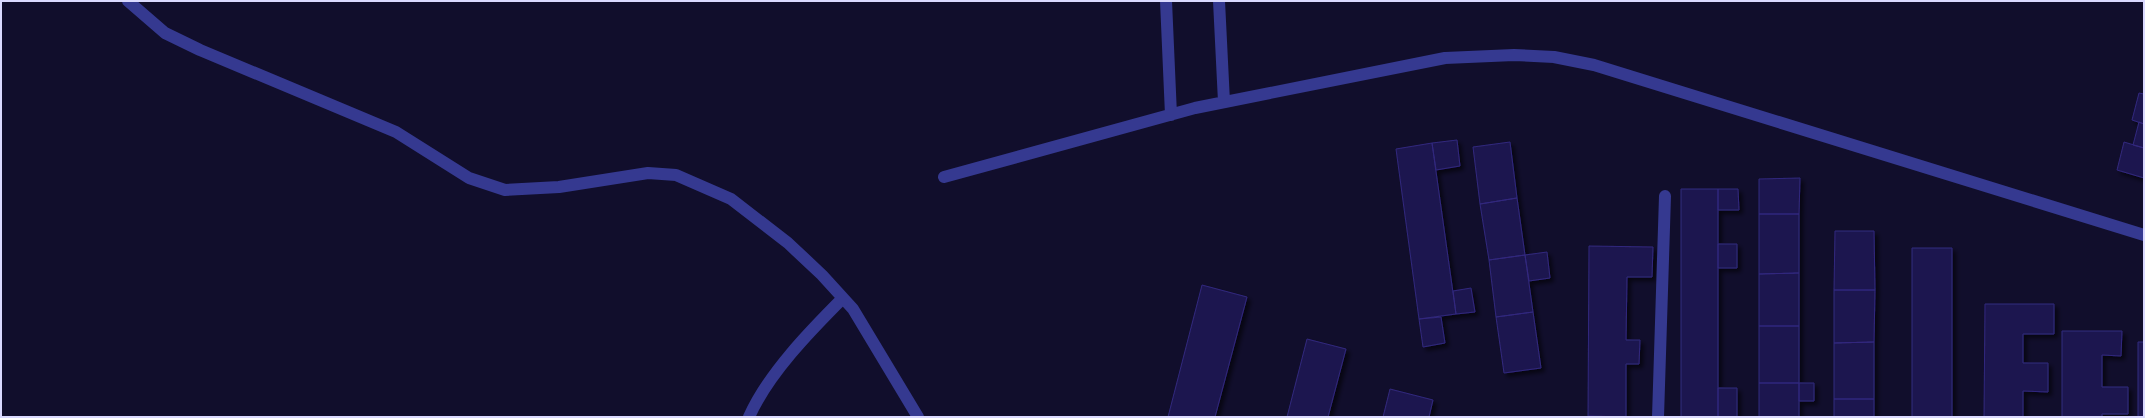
<svg xmlns="http://www.w3.org/2000/svg" width="2145" height="418" viewBox="0 0 2145 418" font-family="Roboto,sans-serif">
  <defs>
    <filter id="shadow"><feDropShadow dx="3.5" dy="3.5" stdDeviation="2" flood-color="#0009"/></filter>
  </defs>
  <rect width="100%" height="100%" fill="#110e2c"/>
  <path fill="#1f184f" stroke="#31287e" filter="url(#shadow)" d="M2139,93L2144,94V124L2132,120Z
    M2139,122L2144,124V148L2133,145Z
    M1457,140L1460,166L1436,170L1432,143Z
    M1510,142L1517,198L1480,204L1473,147Z
    M2124,142L2144,148V178L2117,170Z
    M1432,143L1456,314L1419,319L1396,149Z
    M1800,178L1799,214H1759V179Z
    M1681,189H1718V417H1681Z
    M1718,189H1738L1739,210H1718Z
    M1517,198L1525,255L1489,260L1480,204Z
    M1759,214H1799V273L1759,274Z
    M1835,231H1874L1875,290H1834Z
    M1718,244H1737V268H1718Z
    M1589,246L1653,247L1652,277H1627L1626,340H1640L1639,364H1626V417L1588,416Z
    M1912,248H1952V417H1912Z
    M1547,252L1550,278L1529,281L1525,255Z
    M1525,255L1533,312L1496,317L1489,260Z
    M1799,273V326H1759V274Z
    M1202,285L1247,297L1215,417H1168Z
    M1471,288L1475,312L1456,314L1453,291Z
    M1834,290H1875L1874,342L1834,343Z
    M1985,304H2054V334H2023V363H2048V392L2023,391V417H1984Z
    M1533,312L1541,368L1504,373L1496,317Z
    M1441,317L1445,343L1423,347L1419,319Z
    M1759,326H1799V383H1759Z
    M2062,331H2122L2121,356L2102,355V387H2128V414H2102V417H2062Z
    M1307,339L1346,349L1328,417H1287Z
    M1874,342V399H1834V343Z
    M2138,342H2144V417H2138Z
    M1759,383H1799V417H1759Z
    M1799,383H1814V401H1799Z
    M1718,388H1737V417H1718Z
    M1390,389L1433,400L1429,417H1383Z
    M1834,399H1874V417H1834Z"/>
  <g fill="none" stroke-linecap="round" stroke-linejoin="round">
    <path stroke="#353990" stroke-width="12" d="M128,1L165,33L200,50L396,132L469,178L505,190L559,187L648,173L676,175L731,199L788,243L822,275L853,309L918,417
      M1166,1L1171,115
      M1219,1L1224,102
      M944,177L1195,108L1445,58L1514,55L1554,57L1594,65L2144,235
      M749,417C768,374 810,331 843,298
      M1658,417L1665,196"/>
  </g>
  <rect width="2145" height="418" fill="none" stroke="#dad9ff" stroke-width="4"/>
</svg>
